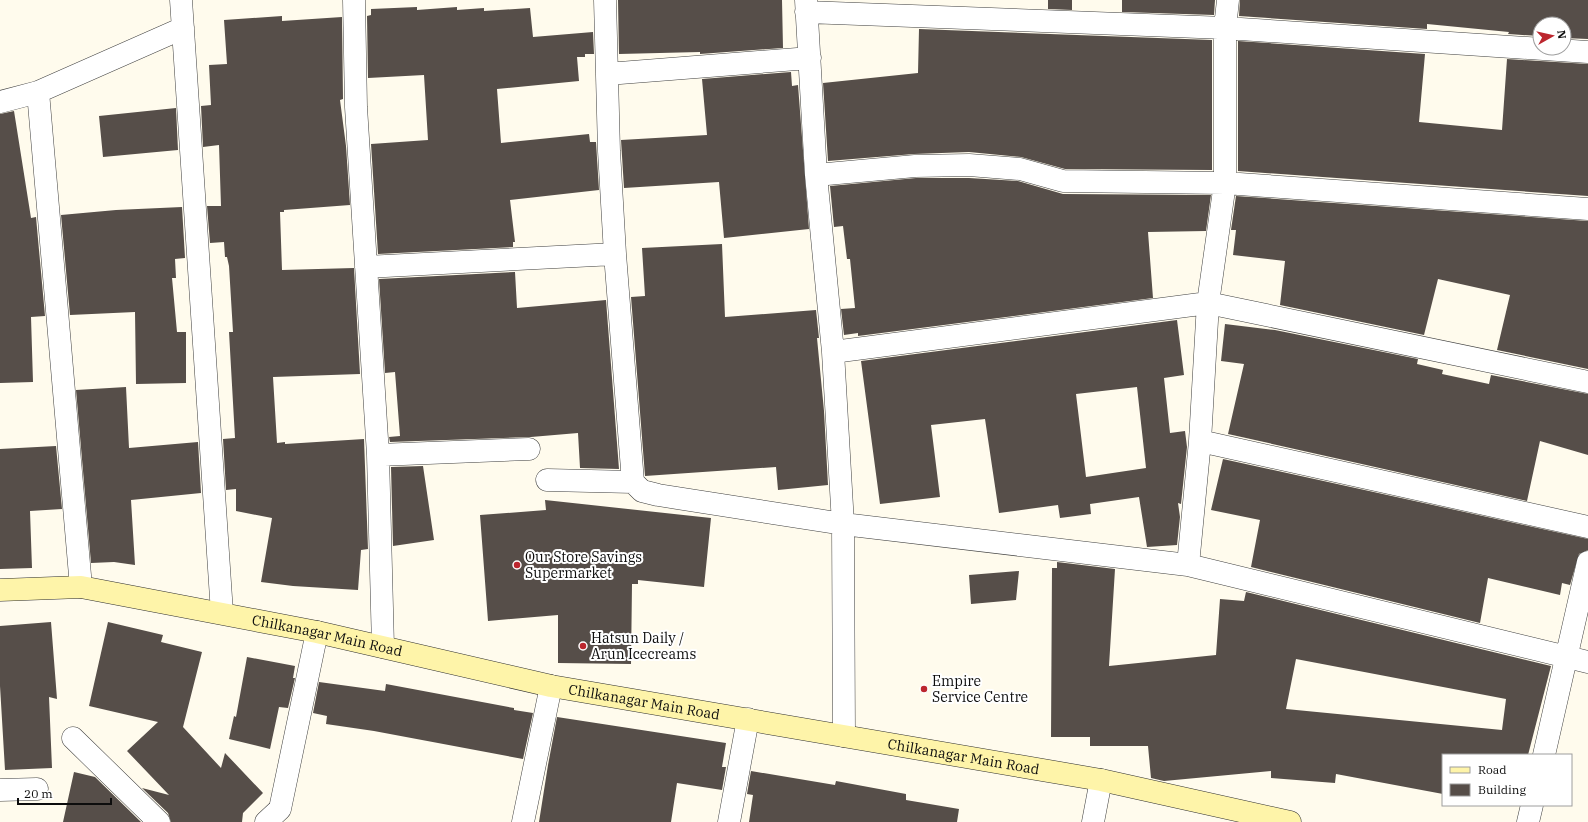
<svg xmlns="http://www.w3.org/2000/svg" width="1588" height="822" viewBox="0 0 1588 822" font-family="'IBM Plex Serif',serif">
  <rect width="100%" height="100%" fill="#fffbed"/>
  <path fill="#564e49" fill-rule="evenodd" d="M618,0H782L783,48L700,54V52L619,54Z
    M1048,0H1072V10L1048,9Z
    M1122,0H1215L1214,15L1122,12Z
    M1240,0H1588V39L1564,38V24H1540V36L1508,34L1509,32L1427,24V29L1239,16Z
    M417,7V10L457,7V10L484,8V11L530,8L533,37L593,32L594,54H585V57H577L579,81L497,89L501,143L589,134L590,142H596L599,190L510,200L515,242H513V247L378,254L371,144L428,140L424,75L368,78L367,16L371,15V9Z
    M282,16V21L342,17L343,99L340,100L346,146L350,205L284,210V212H280L282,270L354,268L360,374L273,377L277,443L285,442V444L364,439L368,549L361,550L358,590L293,586L261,582L272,518L236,511V489L226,490L223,439L235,438L229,332H233L229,266L227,257H225L224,242L210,243L207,206H221L219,145L203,147L201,106L211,105L209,65L227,64L224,20Z
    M919,29L1212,40V170L1065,169L1021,157L969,152L914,154L828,161L823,83L918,73Z
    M1238,41L1425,54L1419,122L1502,130L1507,59L1588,64V196L1238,171Z
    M791,72L792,86L798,85L809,229L724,238L719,182L624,188L621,140L707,135L702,79Z
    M176,108L178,150L103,157L99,116Z
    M14,111L31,218L36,217L45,316L31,317L33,382L0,383V114Z
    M916,178H969L1018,181L1063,194L1211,195L1206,231L1148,232L1153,298L858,336V333L844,335L841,309L855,308L850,259H847L843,226L834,227L830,186Z
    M1236,196L1588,221V369L1497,350L1510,295L1438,279L1424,335L1280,305L1285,261L1233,255L1236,230H1231Z
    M182,207L185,258L175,259L176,278H172L177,332H186V383L136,384L135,312L70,315L61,215L116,210Z
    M722,244L725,317L816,310L819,338H817L824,411L828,485L778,490L776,467L645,476L631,297L645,296L642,248Z
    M515,272L517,308L606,300L619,469L580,468L578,433L531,437L390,442L389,437L400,436L395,372L385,373L379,279Z
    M1177,320L1184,375L1164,378L1170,433L1185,431L1187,447L1181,504L1178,503L1180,517L1177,545L1147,547L1139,497L1090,504L1091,514L1060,518L1058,505L999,513L985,419L931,425L940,497L880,504L861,361ZM1137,387L1146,468L1086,477L1076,394Z
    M1225,324L1275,330L1418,359L1417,364L1443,370L1442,374L1489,384L1491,375L1588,394V455L1540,441L1527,501L1228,434L1244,364L1221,361Z
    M126,387L129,448L198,442L201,493L131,500L135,565L114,562L91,563L76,390Z
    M56,446L62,509L30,511L32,568L0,569V449Z
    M1223,459L1588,539V550L1579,554L1570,585L1562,583L1560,595L1488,578L1480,623L1251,567L1260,520L1211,510Z
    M423,466L434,540L393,546L391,467Z
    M545,500L711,518L704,587L638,580V584H632L631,664L558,663V615L488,621L480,515L546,510Z
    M1057,562L1115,569L1109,666L1216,655L1220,599L1244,601L1246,592L1551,666L1528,755H1443V794L1336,774L1335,783L1271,778V771L1164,781L1151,778L1148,746H1090V737H1051L1052,568H1057ZM1296,659L1506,699L1502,730L1286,709Z
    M1019,571L1016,600L971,604L969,575Z
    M51,622L57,699L49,697L52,768L5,770L0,686V626Z
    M108,622L163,635L161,642L202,652L183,727L221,768L225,753L263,793L243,813L242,822H171L168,813L142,788L169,795L127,751L158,722L89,706Z
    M247,657L295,666L293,678H295L288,708L279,707L270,749L229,739L234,716L236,717Z
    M319,682L385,691L386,684L514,708V710L533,713L523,759L374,731L326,724L327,716L313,713Z
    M557,717L726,743L722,767H726L722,790L677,783L671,822H539L548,765Z
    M751,771L835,785L836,781L906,794V800L959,809L957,822H749L753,795L747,794Z
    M74,772L95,777L141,822H63Z"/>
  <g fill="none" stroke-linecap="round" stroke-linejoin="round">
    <defs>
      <path id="minor" d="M181,0L222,613
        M354,0L356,107L378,455L383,647
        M605,0L609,151L615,254L633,482L642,491L658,495L843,524L1188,565L1588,662
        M806,0L816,175L833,352L843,524L844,736
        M806,12L1225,28L1588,52
        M607,74L810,58
        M38,92L81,587
        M0,102L38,92L183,28
        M816,175L915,166L969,165L1020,169L1063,181L1225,183L1588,209
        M366,267L615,254
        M833,352L1208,303L1588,382
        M1200,441L1588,527
        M378,455L529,449
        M547,480L633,482
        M1188,565L1200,441L1208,303L1225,183V28L1228,0
        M73,738L159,822
        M1544,755L1588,562
        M0,790L37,789
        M266,822L280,809L317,632
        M523,822L551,686
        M729,822L748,719
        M1093,822L1101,780
        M1528,822L1532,805"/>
      <g id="secondary">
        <path id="s1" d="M0,590L81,587L317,632L551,686L1101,780L1290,822"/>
      </g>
    </defs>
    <use href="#minor" stroke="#404040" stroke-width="23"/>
    <use href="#secondary" stroke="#2f2f2f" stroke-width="23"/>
    <use href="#minor" stroke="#fff" stroke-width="22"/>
    <use href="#secondary" stroke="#fef4a9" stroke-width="22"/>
  </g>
  <g fill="#bc262e" stroke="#fff" stroke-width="1.5">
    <circle cx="517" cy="565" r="4"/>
    <circle cx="583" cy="646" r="4"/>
    <circle cx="924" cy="689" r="4"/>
  </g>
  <g text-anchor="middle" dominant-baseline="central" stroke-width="4" stroke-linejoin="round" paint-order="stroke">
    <g font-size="14" fill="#0d0d0d" stroke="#fff" text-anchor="start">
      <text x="525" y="557">Our Store Savings<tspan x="525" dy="16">Supermarket</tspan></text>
      <text x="591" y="638">Hatsun Daily /<tspan x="591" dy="16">Arun Icecreams</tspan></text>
      <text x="932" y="681">Empire<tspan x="932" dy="16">Service Centre</tspan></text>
    </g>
    <g font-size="14" fill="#0d0d0d" stroke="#fff">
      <text stroke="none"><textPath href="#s1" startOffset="332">Chilkanagar Main Road</textPath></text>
      <text stroke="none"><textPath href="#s1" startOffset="656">Chilkanagar Main Road</textPath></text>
      <text stroke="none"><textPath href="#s1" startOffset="980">Chilkanagar Main Road</textPath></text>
    </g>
  </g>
  <rect x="1442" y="754" width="130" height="52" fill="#ffffff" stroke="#9e9e9e"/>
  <rect x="1450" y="767" width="20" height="6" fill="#fef4a9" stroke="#9e9e9e"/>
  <text x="1478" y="774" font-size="12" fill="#0d0d0d">Road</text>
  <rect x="1450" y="784" width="20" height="12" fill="#564e49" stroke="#9e9e9e"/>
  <text x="1478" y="794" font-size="12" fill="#0d0d0d">Building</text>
  <g transform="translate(1552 36) rotate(82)"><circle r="19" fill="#ffffff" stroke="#9e9e9e"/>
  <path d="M0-3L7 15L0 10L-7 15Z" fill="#bc262e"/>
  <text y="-6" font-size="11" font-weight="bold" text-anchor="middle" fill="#0d0d0d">N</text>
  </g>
  <path d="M18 798v6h93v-6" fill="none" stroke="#0d0d0d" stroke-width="2"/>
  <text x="24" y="798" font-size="12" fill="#0d0d0d" stroke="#ffffff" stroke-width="3" paint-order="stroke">20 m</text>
</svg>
